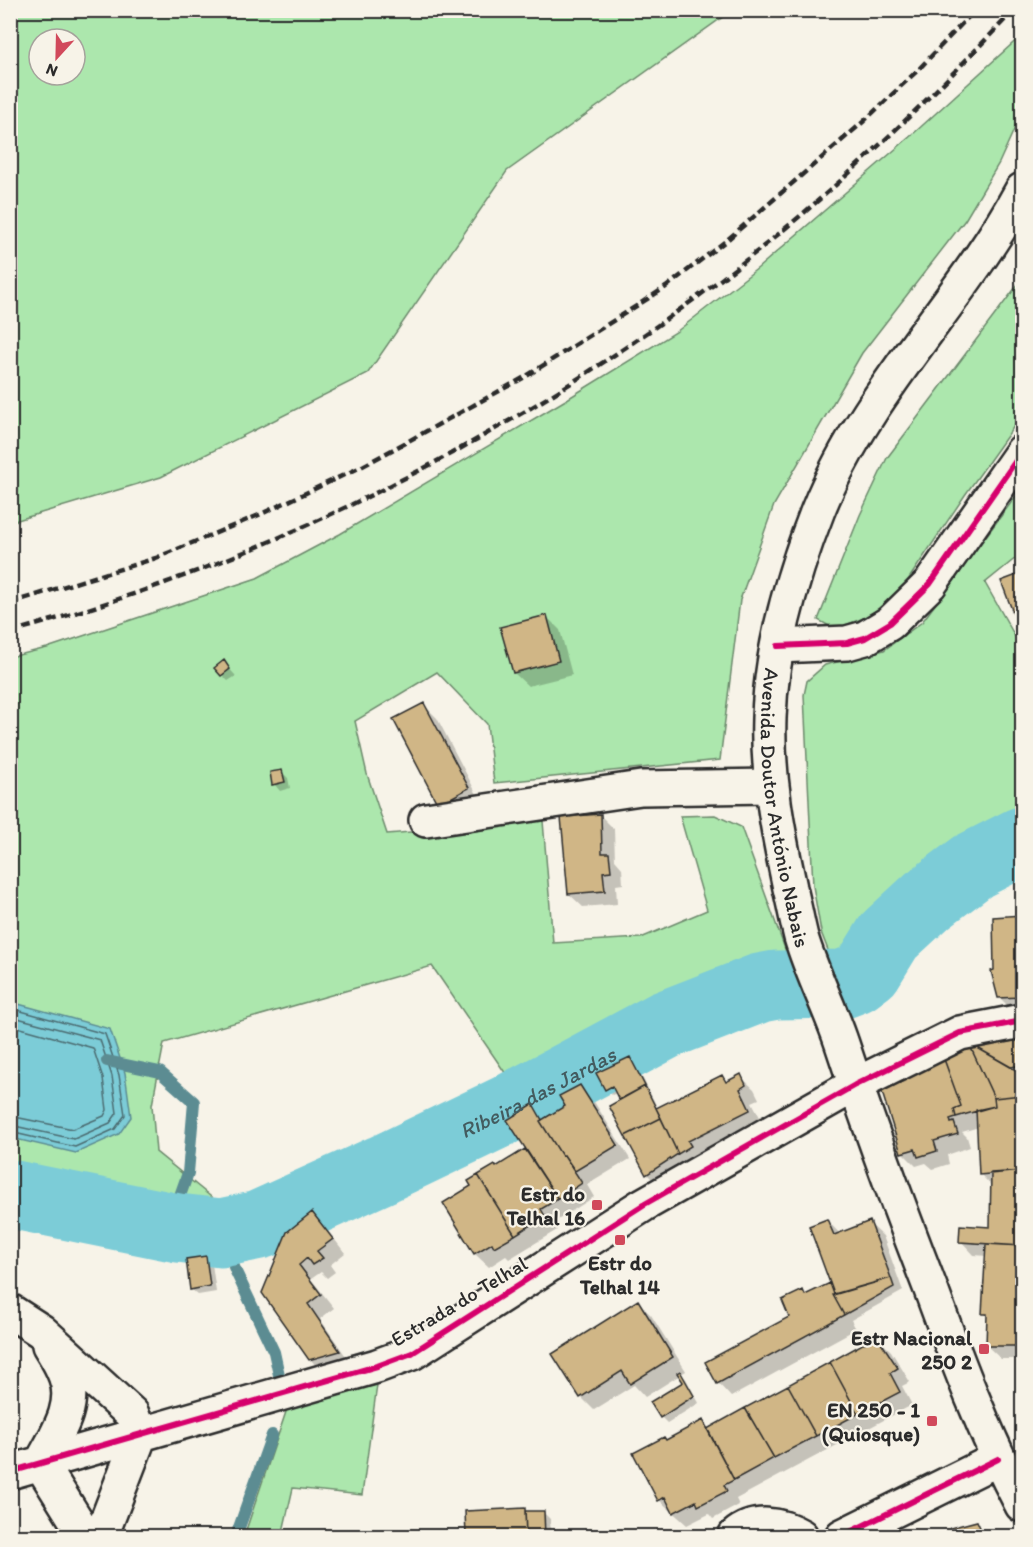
<svg xmlns="http://www.w3.org/2000/svg" width="1033" height="1547" viewBox="0 0 1033 1547" font-family="Itim,sans-serif">
  <rect width="100%" height="100%" fill="#f7f3e8"/>
  <filter id="ink" filterUnits="userSpaceOnUse"><feTurbulence type="fractalNoise" baseFrequency=".0167" numOctaves="2"/><feDisplacementMap in="SourceGraphic" scale="12" xChannelSelector="R" yChannelSelector="G"/><feConvolveMatrix kernelMatrix="1 2 1 2 8 2 1 2 1" color-interpolation-filters="sRGB"/></filter>
  <g filter="url(#ink)">
    <path fill="#ace7ad" stroke="#6c896c" stroke-width="1.5" fill-rule="evenodd" d="M11,10H731V11L507,171L368,373L161,477L11,522ZM39,39H75V75H39Z
      M1022,35V112L999,163L965,220L862,353L774,505L740,600L720,760L494,783L487,724L437,672L355,721L367,774L387,834L543,821L553,943L641,938L707,910L680,816L715,815L741,827L806,1007L760,1006L684,1035L258,1238L162,1239L11,1206L10,657L47,648L257,578L340,534L564,401L676,332L758,268L913,134ZM432,966L508,1077L255,1197L226,1209L156,1152L152,1105L164,1043Z
      M1022,279V415L965,495L902,589L869,616L835,629L818,620L860,515L887,458Z
      M1022,488V553L985,583L1016,638L1022,635V870L972,899L853,1015L821,932L813,886L804,695L807,681L825,665L884,650L922,622Z
      M377,1385L362,1495L293,1488L282,1536H244L290,1400Z"/>
    <path fill="#7cccd7" stroke="#5c8c92" stroke-width="1.5" d="M11,1002L110,1029L125,1073L131,1117L119,1134L76,1153L11,1138Z"/>
    <path fill="#0003" d="M1022,574V631L1003,582Z
      M546,616L560,630L572,675L528,686L514,673Z
      M223,662L236,676L228,681L222,675Z
      M424,705L437,718L481,802L439,804Z
      M281,771L288,778L290,788L280,791L274,784Z
      M600,815L614,829L615,860L622,868L623,884L616,885L617,904L583,907L569,894Z
      M1022,916V1017H1019L1000,998L996,971L995,918Z
      M1022,1042V1072L1018,1073L1022,1077V1359H1001L987,1346L989,1319L984,1313L987,1256L974,1255L961,1241L992,1229L993,1187L981,1175L979,1127L962,1132L967,1137L970,1147L947,1155L949,1164L933,1169L926,1163L916,1166L903,1153L883,1090L971,1048Z
      M630,1059L636,1065L658,1109L722,1077L728,1083L740,1076L754,1089L759,1099L752,1102L763,1123L693,1166L686,1159L653,1180L647,1174L621,1100L617,1093L612,1095L607,1090L619,1083Z
      M580,1086L593,1100L630,1159L587,1185L594,1197L553,1223L557,1230L509,1259L506,1256L489,1267L475,1254L445,1204L473,1187L470,1182L528,1150L532,1106L546,1119L567,1106Z
      M312,1214L325,1227L345,1253L330,1265L335,1272L327,1278L321,1272L311,1279L334,1308L320,1319L352,1365L323,1373L310,1359L264,1293Z
      M827,1220L840,1234L869,1223L883,1236L903,1291L851,1320L856,1329L731,1397L718,1383L791,1318L803,1291L807,1296L832,1284Z
      M206,1257L212,1264L216,1292L198,1295L191,1289Z
      M637,1302L651,1315L686,1371L681,1374L686,1379L699,1403L667,1423L661,1417L685,1382L680,1375L645,1397L634,1385L594,1410L581,1397Z
      M877,1338L891,1351L910,1382L902,1386L912,1405L736,1499L739,1505L713,1519L709,1514L687,1525L659,1500L667,1442L702,1422L710,1429Z
      M524,1510L527,1513L543,1512L550,1519L551,1536H467V1512Z
      M976,1523L990,1536H955L952,1529Z"/>
    <g fill="none" stroke-linecap="round" stroke-linejoin="round">
      <path stroke="#4b6b70" stroke-width="1.5" d="M10,1008L105,1034L119,1075L125,1115L115,1129L75,1147L10,1132
        M10,1016L100,1040L112,1076L117,1113L110,1123L74,1139L10,1125
        M10,1025L93,1048L103,1078L107,1110L104,1116L73,1129L10,1116"/>
      <path stroke="#5c8c92" stroke-width="12" d="M107,1061L160,1072L194,1102L188,1173L169,1227
        M221,1233L236,1272L274,1352L279,1375
        M236,1536L272,1435"/>
      <path stroke="#7cccd7" stroke-width="69" id="s1" d="M10,1194L178,1228L221,1233L259,1225L383,1169L510,1108L665,1025L760,988L776,985L843,984L856,979L868,970L889,936L928,900L973,866L1022,841"/>
    </g>
    <path fill="#d0b686" stroke="#2b2b2b" stroke-width="1.5" d="M1022,573V630L1020,631L1001,581Z
      M547,615L559,661L513,673L500,627Z
      M224,660L230,669L221,676L214,668Z
      M424,703L469,788L438,805L393,719Z
      M282,770L285,782L272,785L270,772Z
      M601,814L602,853H609L611,871L603,872L605,891L568,894L561,817Z
      M1022,915V997L998,998L991,971L994,970L993,917Z
      M1022,1040V1065L1011,1067L974,1046Z
      M970,1046H974L1021,1073L1022,1077V1095L994,1098Z
      M970,1046L994,1098L995,1106L956,1117L954,1109L961,1106L944,1059Z
      M630,1057L645,1086L619,1100L612,1086L605,1090L596,1073Z
      M944,1059L961,1106L954,1109L956,1117L950,1119L951,1123L954,1122L958,1134L934,1141L937,1151L918,1157L915,1149L901,1153L881,1089Z
      M741,1074L746,1085L740,1089L750,1110L688,1141L691,1146L678,1154L656,1108L722,1075L726,1082Z
      M580,1085L618,1145L575,1171L564,1155L562,1156L540,1121L565,1106L559,1096Z
      M645,1086L661,1118L625,1136L609,1106Z
      M1022,1095V1171L979,1175L976,1110L995,1106L994,1098Z
      M533,1104L542,1120L540,1121L562,1156L564,1155L582,1183L558,1199L507,1120Z
      M661,1118L678,1154L646,1175L625,1136Z
      M525,1149L558,1199L541,1209L545,1216L515,1235L478,1175L495,1165L496,1167Z
      M1022,1171V1246L959,1242L960,1225L990,1227L991,1173Z
      M478,1175L515,1235L494,1247L492,1243L474,1254L443,1203L471,1186L468,1181Z
      M312,1212L333,1239L317,1251L323,1258L312,1265L307,1258L299,1265L321,1294L308,1304L340,1351L309,1360L262,1293L287,1232Z
      M827,1219L834,1235L870,1221L891,1278L834,1294L809,1226Z
      M986,1244L1022,1246V1303L1019,1346H986L987,1314H982Z
      M206,1256L210,1286L190,1290L186,1259Z
      M891,1278L894,1287L844,1315L833,1295Z
      M830,1283L834,1294L833,1295L844,1315L717,1384L705,1362L789,1317L782,1300L803,1290L805,1295Z
      M638,1300L673,1357L630,1384L622,1371L580,1398L552,1354Z
      M877,1336L898,1368L890,1373L900,1392L858,1414L830,1362Z
      M830,1362L858,1414L816,1436L788,1385Z
      M680,1371L694,1396L660,1418L650,1402L683,1382L677,1373Z
      M788,1385L816,1436L774,1458L745,1408Z
      M745,1408L774,1458L734,1480L707,1429Z
      M703,1420L734,1480L724,1485L727,1491L698,1506L696,1501L673,1513L665,1497L658,1501L633,1453L664,1437L666,1440Z
      M525,1508L526,1536H466L465,1511Z
      M525,1511H544L545,1536H526Z
      M977,1521L984,1536H953L950,1528Z"/>
    <g fill="none" stroke-linecap="round" stroke-linejoin="round">
      <defs>
        <path id="minor" d="M778,646L847,643L865,638L890,623L930,584L1022,452
          M426,820L641,788L771,786
          M10,1311L41,1331L132,1414L140,1435L101,1536
          M41,1464C55,1437 78,1406 65,1375C61,1364 55,1355 49,1345
          M41,1464L79,1525L81,1536
          M10,1472L377,1366L412,1353L643,1205L855,1085L960,1033L1022,1021
          M735,1536C754,1519 781,1524 801,1536
          M842,1536L998,1459"/>
        <g id="major">
          <path id="s2" d="M1022,190C962,301 866,391 818,510C792,576 771,647 769,718C767,776 778,832 790,888C794,904 797,921 801,937C812,974 830,1008 842,1044C869,1126 899,1207 930,1287C957,1361 985,1435 1022,1505"/>
        </g>
      </defs>
      <use href="#minor" stroke="#2b2b2b" stroke-width="38"/>
      <use href="#major" stroke="#2b2b2b" stroke-width="38"/>
      <use href="#minor" stroke="#f7f3e8" stroke-width="33"/>
      <use href="#major" stroke="#f7f3e8" stroke-width="33"/>
      <path stroke="#2b2b2b" stroke-width="4.5" stroke-dasharray="9 4.5" stroke-linecap="butt" d="M10,603L156,558L259,515L361,467L525,377L666,287L727,240L863,122L918,70L975,10
        M10,632C275,560 525,431 741,264C839,188 929,100 1014,10"/>
      <defs>
        <path id="cycleway" d="M778,646L847,643L865,638L890,623L930,584L1022,452
          M10,1472L377,1366L412,1353L643,1205L855,1085L960,1033L1022,1021
          M842,1536L998,1459"/>
      </defs>
      <use href="#cycleway" stroke="#f7f3e8" stroke-width="10"/>
      <use href="#cycleway" stroke="#d6006c" stroke-width="6"/>
    </g>
  </g>
  <g fill="#d1495b" stroke="#f7f3e8" stroke-width="2">
    <rect x="591" y="1199" width="12" height="12" rx="3"/>
    <rect x="614" y="1234" width="12" height="12" rx="3"/>
    <rect x="978" y="1343" width="12" height="12" rx="3"/>
    <rect x="926" y="1415" width="12" height="12" rx="3"/>
  </g>
  <g text-anchor="middle" dominant-baseline="central" stroke-width="4.5" stroke-linejoin="round" paint-order="stroke">
    <g font-size="21" fill="#2b2b2b" stroke="#f7f3e8">
      <text stroke="none"><textPath href="#s2" startOffset="686">Avenida Doutor António Nabais</textPath></text>
      <text transform="translate(459 1301) rotate(-31)">Estrada do Telhal</text>
    </g>
    <g font-size="21" font-weight="bold" fill="#2b2b2b" stroke="#f7f3e8" text-anchor="end">
      <text x="585" y="1193">Estr do<tspan x="585" dy="24">Telhal 16</tspan></text>
      <text x="620" y="1262" text-anchor="middle">Estr do<tspan x="620" dy="24">Telhal 14</tspan></text>
      <text x="972" y="1337">Estr Nacional<tspan x="972" dy="24">250 2</tspan></text>
      <text x="920" y="1409">EN 250 - 1<tspan x="920" dy="24">(Quiosque)</tspan></text>
    </g>
    <g font-size="22" font-style="italic" fill="#435b5f" stroke="#f7f3e8">
      <text stroke="none"><textPath href="#s1" startOffset="562">Ribeira das Jardas</textPath></text>
    </g>
  </g>
  <rect width="1033" height="1547" fill="none" stroke="#f7f3e8" stroke-width="36"/>
  <rect x="18" y="18" width="997" height="1511" fill="none" stroke="#2b2b2b" stroke-width="2" filter="url(#ink)"/>
  <g transform="translate(57 57) rotate(202)"><circle r="28" fill="#f7f3e8" stroke="#a5a39c" stroke-width="1.5"/>
  <path d="M0-4.5L10 22L0 15L-10 22Z" fill="#d1495b"/>
  <text y="-9" font-size="16" font-weight="bold" text-anchor="middle" fill="#2b2b2b">N</text>
  </g>
</svg>
